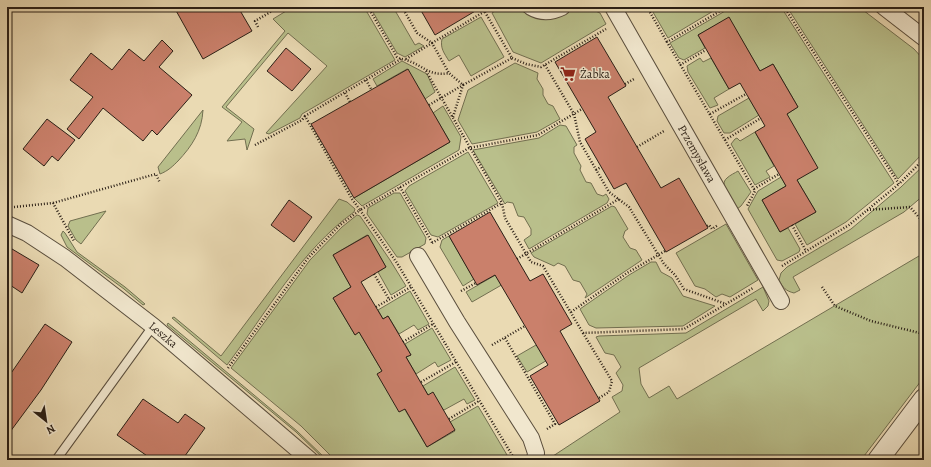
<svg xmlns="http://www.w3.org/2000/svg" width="931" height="467" viewBox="0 0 931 467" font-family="Alegreya,serif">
  <rect width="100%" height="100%" fill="#eadab3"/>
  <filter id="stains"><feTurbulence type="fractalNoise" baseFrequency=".005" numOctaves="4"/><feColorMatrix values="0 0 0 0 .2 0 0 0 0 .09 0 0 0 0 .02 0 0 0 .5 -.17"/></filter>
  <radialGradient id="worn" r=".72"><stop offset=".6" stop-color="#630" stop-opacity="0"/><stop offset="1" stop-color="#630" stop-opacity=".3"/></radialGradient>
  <path fill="#b9bf8b" stroke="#726f50" d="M297,7H364L395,60L302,114L300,118L269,134L266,133L327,66L288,33L226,107L254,129L247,150L245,139L227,141L242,122L222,107L285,31L273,19L291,8L292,9Z
    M370,7H393L415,45L419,43L424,46L405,57L397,53Z
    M501,7H515L529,15L539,17L567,12L575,7H587L600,13L606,24L541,63L513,52L492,13Z
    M650,7H668L669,9L673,7H720L668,38Z
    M732,7H781L894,183L846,222L807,245L795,224L816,212L797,180L787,114L798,107L773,64L760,71L729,18L698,35L705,48L684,60L679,58L670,43Z
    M787,7H859L914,49L924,60V152L898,179Z
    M481,17L504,57L471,76L459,55L449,61C444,53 440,48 442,39Z
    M700,58L703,62L711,58L729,89L714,98L718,105L710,108L688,72L687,66Z
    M402,61L427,74L435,92L425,99L407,69L377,86L373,79Z
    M515,63L538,73L537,79L543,89V95L548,104L553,106L560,119L537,132L472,144L458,120L468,90Z
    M749,98L759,115L730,133H724L717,121L718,116Z
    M443,106L461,137L459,150L362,206L354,198L450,142L433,113Z
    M203,110C202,131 192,146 178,161C173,166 168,171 160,174L158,167Z
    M560,125L566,126L577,145L574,147V153L581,166L580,170L586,182L591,183L597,194L603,196L606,194L609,199L607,203L529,249L524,240L531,235V229L524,217L518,216L513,203L507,202L505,204L473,150L539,138Z
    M755,132L774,166L766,171L770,177L755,185L731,144L735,139L737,138L740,141Z
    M468,152L498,203L438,237L431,235L405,191L409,186Z
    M924,165V195L904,212L793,277L800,290L794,293C786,291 783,288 779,280L781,273L787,267L851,229L901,187Z
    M738,171L751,192L741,206L737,209C732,201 718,185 727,178C730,175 735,173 738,171Z
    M781,177L786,186L762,200L780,232L788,228L800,249L799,252L782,261L777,260L748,209L758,191Z
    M394,193H400L426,238L425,244L402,257H397L367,214L368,208Z
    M339,199L347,202L355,209L354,212C301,250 266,313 227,365L172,318L174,317L221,356Z
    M612,206L615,207L628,229L625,231L623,237L630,248L636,250L642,260L585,298L587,294L580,282L573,280L565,266L558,263L554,266L534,257L531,253Z
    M106,211L81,244L76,240L68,226L70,221Z
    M357,215L360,216L390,260L406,286L391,295L378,272L386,267L367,235L333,255L351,287L333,298L355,335L359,332L427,447L455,431L450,422L478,406L510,460H335L301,426L231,368L310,260L342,227Z
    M726,224L758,280L730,297L722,294L716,297L705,289L695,286L676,253Z
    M63,231L65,233L77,252L125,287L145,304L143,305L124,289L67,247L61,235Z
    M449,236L474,279L463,286L440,247L442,240Z
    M924,253V377L861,460H551L550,458L620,412L612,397L622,391L623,385L616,373L621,367L614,355L605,353L596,337L599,336L686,333L763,287L769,301L768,306L763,311L756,299L639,368L641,384L649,398L669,386L677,399Z
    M651,262H656L661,272L672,278L683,296L715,306L683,326L596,328L589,325L580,309L629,275Z
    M499,273L505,283L472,302L466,292Z
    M410,291L429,324L418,330L414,325L399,334L388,316L383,319L378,310Z
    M168,323L297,431L327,460H325L296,432L167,325Z
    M432,328L451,360L438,367L435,362L416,374L406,357L411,355L405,344Z
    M536,345L549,359L527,372L517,356Z
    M455,367L475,400L467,404L464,399L444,410L428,395L423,386Z"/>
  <path fill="#ca806b" stroke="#2a1f16" d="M174,7H238L252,31L203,59Z
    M419,7H482L435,35Z
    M729,17L760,71L773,64L798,107L787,114L818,168L797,180L816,212L780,232L762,200L786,186L755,132L765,126L740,83L729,89L698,35Z
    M597,37L626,86L608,97L637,147L661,188L679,178L708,228L666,252L626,183L614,189L585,139L596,132L555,62Z
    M162,40L173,51L159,67L192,95L157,135L152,130L143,141L103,108L79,139L67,129L93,97L70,80L91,53L112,70L129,49L144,61Z
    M286,48L311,69L292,91L267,71Z
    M408,69L450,142L354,198L311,124Z
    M47,119L75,140L58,161L52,156L44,166L23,149Z
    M289,200L312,217L294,242L271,225Z
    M490,212L530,281L543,274L572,324L560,331L600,401L559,425L530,376L548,365L525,326L495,275L477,285L449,236Z
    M368,235L386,267L361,282L383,319L388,316L411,355L406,357L428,395L433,392L455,430L427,447L405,409L399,412L377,374L382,371L359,332L355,335L333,298L351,287L333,255Z
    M7,246L39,265L22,293L7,283Z
    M45,324L72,342L41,390L7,436V379Z
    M143,399L178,423L185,414L205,428L182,460H153L117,435Z"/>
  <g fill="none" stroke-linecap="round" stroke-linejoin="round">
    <defs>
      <path id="service" d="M56,460L153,326"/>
      <g id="minor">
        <path d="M531,7C541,13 552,12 562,7"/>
        <path id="s1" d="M613,7L781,301"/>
        <path d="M884,7L924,38"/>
        <path id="s2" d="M7,224L27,233L65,258L153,326L310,460"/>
        <path d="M418,256L457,322L531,438L536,453L535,460"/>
      </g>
      <path id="tertiary" d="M878,460L924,399"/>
    </defs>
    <use href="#service" stroke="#5a4e3d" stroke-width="10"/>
    <use href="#minor" stroke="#5a4e3d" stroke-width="18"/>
    <use href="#tertiary" stroke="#5a4e3d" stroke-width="22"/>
    <path stroke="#2a1f16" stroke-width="2.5" stroke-dasharray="1 2" stroke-linecap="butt" d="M368,7L397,57C400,59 403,59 406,60C423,65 429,77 449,73L463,85L512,58L482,7
      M402,7L417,33L432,43L492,7
      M647,7L667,42
      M727,7L667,42L755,191L747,206
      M784,7L899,184L924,159
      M917,7L921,11
      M258,27L255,21L279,7
      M512,58L526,64L541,67L606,29
      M401,59L305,116L352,199L360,210L469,148L538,135L582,109
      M406,59L432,43L449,73
      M545,65L574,114L580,142L609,192L629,207L664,264L675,275L684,289L726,304
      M680,65L706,50
      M426,71L502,203L505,218L531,262L543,266L583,333L684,329L753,288
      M366,80L371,89
      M625,84L634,79
      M345,93L350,102
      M429,105L463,85L453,117
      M710,114L746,94
      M725,140L761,118
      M255,145L302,120L305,116
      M637,147L664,131
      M596,170L601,167
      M400,187L433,244
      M754,189L779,174
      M53,203L156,174L160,183
      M14,207L53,203L74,241
      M867,210L910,207L924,223
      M792,225L806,251
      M707,226L709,225L712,229L718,225
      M432,243L502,203
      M517,259L619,199
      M782,266L849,225L899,184
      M374,274L389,299
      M822,287L835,306L871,321L924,334
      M461,291L476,283
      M376,307L411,287
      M571,312L627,273L665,251
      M583,333L612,381L609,392L599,398
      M505,338L555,424L547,429
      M403,342L433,324
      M492,345L525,326
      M228,368L308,258L340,225L360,210L397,263L515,460
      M421,382L456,362
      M449,419L479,401"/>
    <use href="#service" stroke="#f1e7ce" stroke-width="8"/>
    <use href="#minor" stroke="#f1e7ce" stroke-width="16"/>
    <use href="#tertiary" stroke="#f1e7ce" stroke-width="20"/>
  </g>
  <defs>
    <symbol id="supermarket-bare" viewBox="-9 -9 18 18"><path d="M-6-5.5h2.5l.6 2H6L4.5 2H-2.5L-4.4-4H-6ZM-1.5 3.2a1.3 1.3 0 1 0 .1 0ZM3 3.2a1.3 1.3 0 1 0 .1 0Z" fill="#8f2418" stroke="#f1e7ce" stroke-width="2.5" paint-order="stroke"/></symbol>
  </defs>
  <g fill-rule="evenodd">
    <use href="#supermarket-bare" x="557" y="63" width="22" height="22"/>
  </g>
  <g text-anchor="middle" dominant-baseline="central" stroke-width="3" stroke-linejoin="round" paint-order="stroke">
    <g font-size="12" fill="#2a1f16" stroke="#f1e7ce" text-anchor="start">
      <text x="580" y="74">Żabka</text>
    </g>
    <g font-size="12" fill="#2a1f16" stroke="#f1e7ce">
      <text stroke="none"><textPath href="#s1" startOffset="169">Przemysława</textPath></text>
      <text stroke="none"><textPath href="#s2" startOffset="192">Leszka</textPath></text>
    </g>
  </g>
  <rect width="931" height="467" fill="none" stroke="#eadab3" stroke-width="24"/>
  <rect x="8" y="8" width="915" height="451" fill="none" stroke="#2a1f16" stroke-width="2"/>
  <rect x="12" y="12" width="907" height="443" fill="none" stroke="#2a1f16"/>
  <g transform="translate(46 421) rotate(150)" stroke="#f1e7ce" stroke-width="3" paint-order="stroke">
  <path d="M0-3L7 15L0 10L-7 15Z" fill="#2a1f16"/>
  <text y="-6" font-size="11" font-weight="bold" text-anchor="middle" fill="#2a1f16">N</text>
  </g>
  <rect width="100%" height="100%" filter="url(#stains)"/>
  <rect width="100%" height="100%" fill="url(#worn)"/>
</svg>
